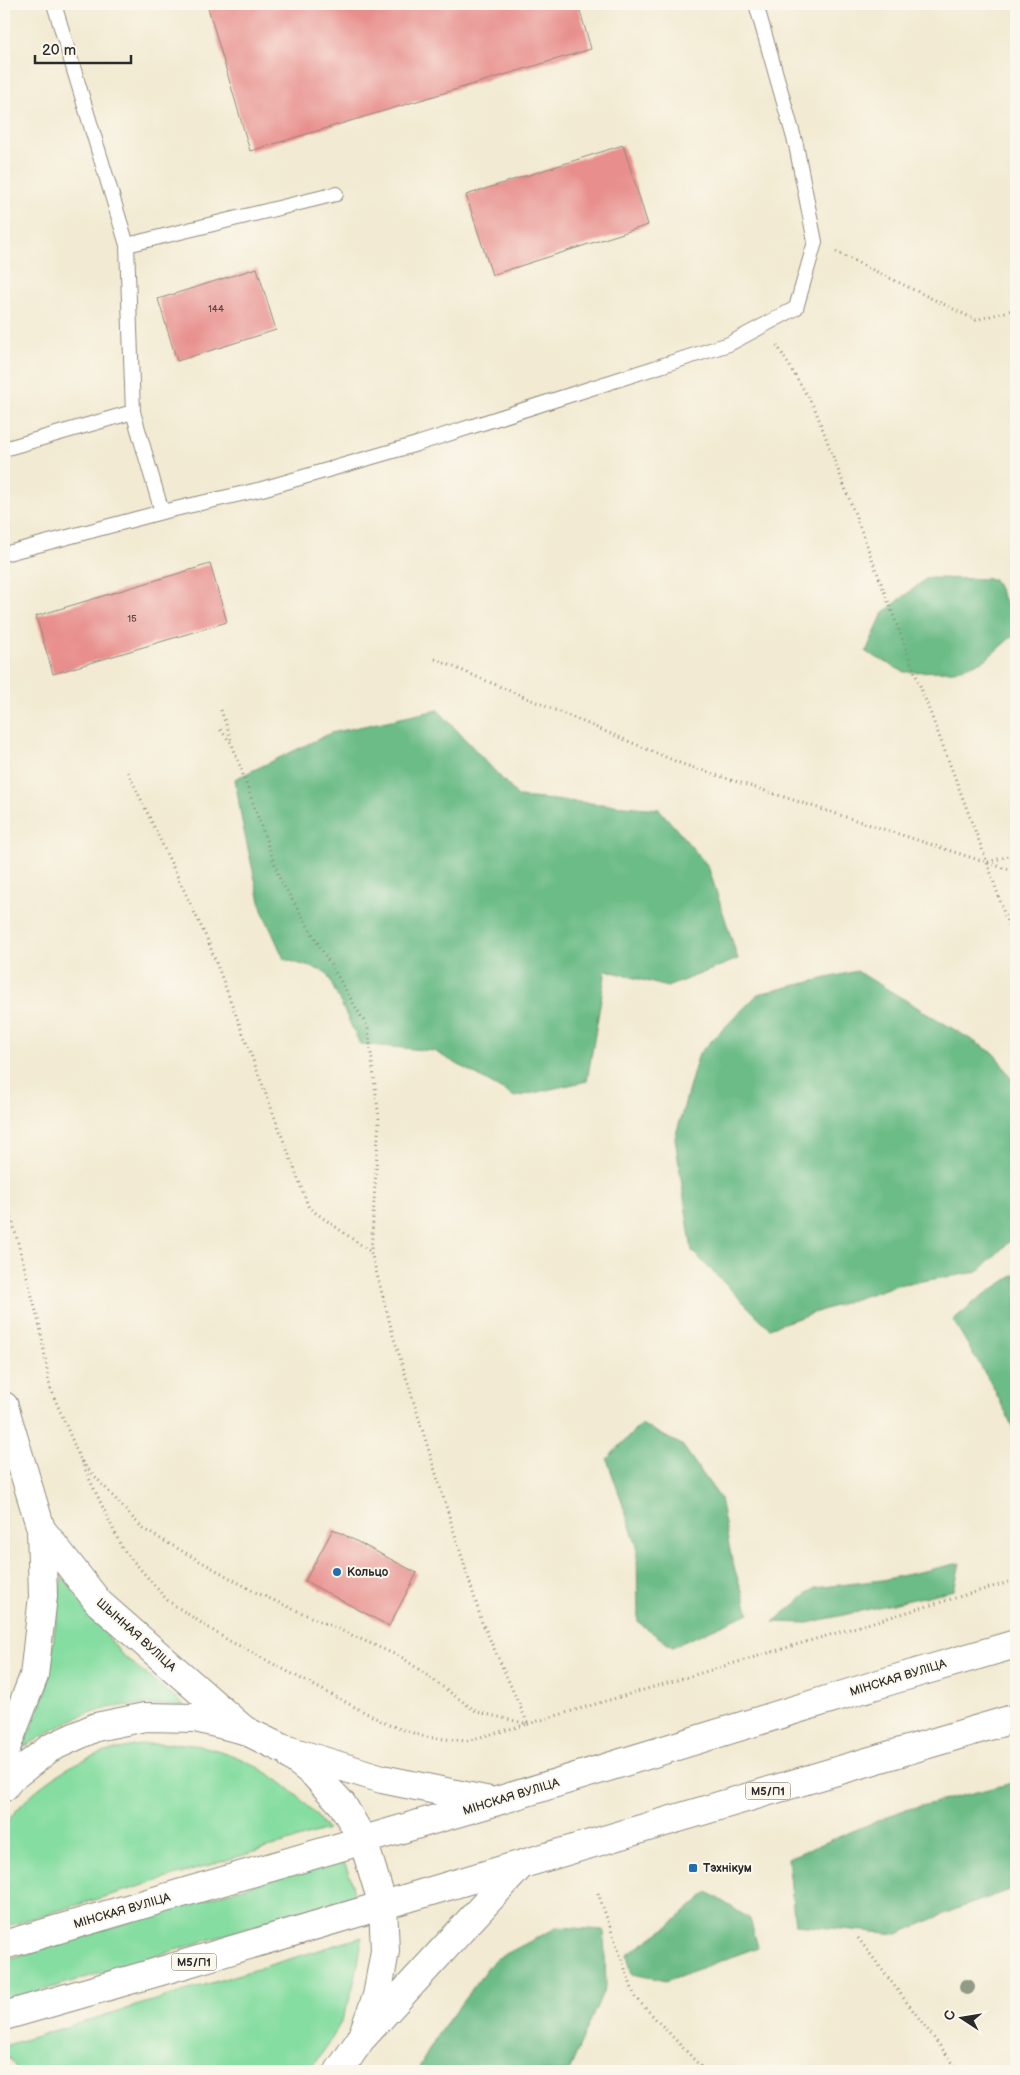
<svg xmlns="http://www.w3.org/2000/svg" width="1020" height="2075" viewBox="0 0 1020 2075" font-family="'Balsamiq Sans',sans-serif">
  <rect width="100%" height="100%" fill="#fbf7ec"/>
  <filter id="ink" filterUnits="userSpaceOnUse"><feTurbulence type="fractalNoise" baseFrequency=".02" numOctaves="2"/><feDisplacementMap in="SourceGraphic" scale="10" xChannelSelector="R" yChannelSelector="G"/><feConvolveMatrix kernelMatrix="1 2 1 2 8 2 1 2 1" color-interpolation-filters="sRGB"/></filter>
  <filter id="wash" filterUnits="userSpaceOnUse"><feTurbulence type="fractalNoise" baseFrequency=".0096" numOctaves="4" result="noise"/><feDisplacementMap in="SourceGraphic" scale="20" xChannelSelector="R" yChannelSelector="G"/><feGaussianBlur stdDeviation="1.12" result="paint"/><feColorMatrix in="noise" values="0 0 0 0 0 0 0 0 0 0 0 0 0 0 0 0 0 1.4 0 .05"/><feComposite in="paint" operator="in"/></filter>
  <g filter="url(#wash)">
    <rect width="100%" height="100%" fill="#f2ead2"/>
    <path fill="#86dda1" stroke="#588466" d="M62,1576L121,1654L185,1706C159,1705 132,1703 107,1708C77,1714 49,1732 23,1748L47,1688Z
      M144,1744C158,1744 172,1743 186,1744C243,1750 295,1784 327,1830L4,1927V1827C26,1793 66,1763 106,1752C118,1749 131,1747 144,1744Z
      M342,1858L351,1878L354,1896L4,2002V1960Z
      M362,1937C355,1990 345,2031 307,2071H19L4,2052V2046Z"/>
    <path fill="#6cbc87" stroke="#4c7459" d="M927,578L994,579L1016,623V633L985,660L954,671L904,672L866,652L883,613Z
      M438,710L519,797L659,809L708,866L738,959L667,987L606,970L587,1081L515,1097L434,1051L360,1044L326,972L284,959L262,910L243,827L235,779L331,733Z
      M857,971L995,1054L1016,1086V1235L978,1272L897,1285L769,1328L692,1251L675,1138L699,1053L758,994Z
      M1016,1274V1434L993,1387L953,1320L979,1298Z
      M641,1424L682,1445L720,1498L732,1561L749,1613L672,1647L638,1622L637,1546L607,1459Z
      M960,1563L954,1590L808,1623L773,1622L815,1588L882,1580Z
      M1016,1782V1888L956,1909L898,1934L795,1925L788,1858L901,1811Z
      M708,1892L750,1919L758,1947L666,1981L632,1974L627,1955L669,1926Z
      M558,1927L604,1930L606,1985L569,2071H417L438,2034L494,1960Z"/>
    <g id="blocks">
      <path fill="#e88f8d" d="M207,4H578L591,49L250,151Z
        M623,145L648,225L492,275L466,195Z
        M257,268L276,330L177,361L158,299Z
        M210,564L227,622L53,674L36,616Z
        M333,1529L417,1573L389,1626L305,1581Z"/>
    </g>
  </g>
  <g filter="url(#ink)">
    <use href="#blocks" fill-opacity="0" stroke="#8e8a7e" stroke-width="1"/>
    <g fill="none" stroke-linecap="round" stroke-linejoin="round">
      <defs>
        <path id="service" d="M54,4L127,245L336,194
          M127,245L133,412
          M4,449L133,412L162,512
          M4,554L162,512L262,489L417,444L729,344L796,308L815,242L796,145L756,4"/>
        <path id="secondary" d="M4,1406L41,1529L43,1596L34,1676L4,1753
          M41,1529L99,1603L244,1730"/>
        <path id="primary" d="M292,1757L314,1774L342,1804L363,1840L383,1905L385,1951L377,1996L361,2039
          M4,1787L10,1779L50,1748L96,1727L145,1717L195,1718L244,1730L281,1748L382,1779L490,1801
          M4,1945L494,1802L892,1680L1016,1644
          M4,2016L161,1971L1016,1718
          M339,2071L361,2039L521,1865"/>
      </defs>
      <use href="#service" stroke="#8e8a7e" stroke-width="16"/>
      <use href="#secondary" stroke="#8e8a7e" stroke-width="30"/>
      <use href="#primary" stroke="#8e8a7e" stroke-width="30"/>
      <path stroke="#8e8a7e" stroke-width="3" stroke-dasharray="1 4" stroke-linecap="butt" d="M836,252L976,320L1016,309
        M777,345L815,409L987,862L1016,949
        M435,659L682,764L1016,872
        M221,710L232,742
        M128,772L208,941L309,1208L371,1252
        M988,862L1016,854
        M4,1189L40,1327L50,1387L81,1461L143,1529L255,1592L403,1658L477,1712L528,1724L1016,1580
        M81,1461L122,1548L168,1601L226,1639L389,1725L425,1737L466,1741L528,1724L482,1622L393,1335L371,1252L379,1119L368,1028L280,879L232,744L218,727
        M598,1893L635,1997L705,2071
        M858,1938L959,2071"/>
      <use href="#service" stroke="#fff" stroke-width="14"/>
      <use href="#secondary" stroke="#fff" stroke-width="28"/>
      <use href="#primary" stroke="#fff" stroke-width="28"/>
    </g>
    <circle fill="#919a86" cx="967" cy="1987" r="8"/>
  </g>
  <g fill="#1f6fb2" stroke="#fbf7ec" stroke-width="2">
    <circle cx="337" cy="1572" r="5"/>
    <rect x="688" y="1863" width="10" height="10" rx="2.5"/>
  </g>
  <g text-anchor="middle" dominant-baseline="central" stroke-width="4" stroke-linejoin="round" paint-order="stroke">
    <g font-size="10" fill="#5a4444">
      <text x="216" y="309">144</text>
      <text x="132" y="619">15</text>
    </g>
    <g fill="#fbf7ec" stroke="#696865" stroke-width="1">
      <rect x="745.5" y="1782.5" width="45" height="17" rx="4"/>
      <rect x="171.5" y="1953.5" width="45" height="17" rx="4"/>
    </g>
    <g font-size="11" font-weight="bold" fill="#2b2b2b">
      <text x="768" y="1791">М5/П1</text>
      <text x="194" y="1962">М5/П1</text>
    </g>
    <g font-size="12" font-weight="bold" fill="#2b2b2b" stroke="#fbf7ec" text-anchor="start">
      <text x="347" y="1572">Кольцо</text>
      <text x="703" y="1868">Тэхнікум</text>
    </g>
    <g font-size="12" fill="#2b2b2b" stroke="#fbf7ec">
      <text transform="translate(136 1635) rotate(42)">ШЫННАЯ ВУЛІЦА</text>
      <text transform="translate(898 1678) rotate(-17)">МІНСКАЯ ВУЛІЦА</text>
      <text transform="translate(511 1797) rotate(-17)">МІНСКАЯ ВУЛІЦА</text>
      <text transform="translate(122 1911) rotate(-16)">МІНСКАЯ ВУЛІЦА</text>
    </g>
  </g>
  <rect width="1020" height="2075" fill="none" stroke="#fbf7ec" stroke-width="20"/>
  <g transform="translate(962 2018) rotate(282)" stroke="#fbf7ec" stroke-width="4" paint-order="stroke">
  <path d="M0-4L9 19L0 12L-9 19Z" fill="#2b2b2b"/>
  <text y="-8" font-size="14" font-weight="bold" text-anchor="middle" fill="#2b2b2b">С</text>
  </g>
  <path d="M35 55v8h96v-8" fill="none" stroke="#2b2b2b" stroke-width="2.5"/>
  <text x="42" y="55" font-size="15" fill="#2b2b2b" stroke="#fbf7ec" stroke-width="4" paint-order="stroke">20 m</text>
</svg>
